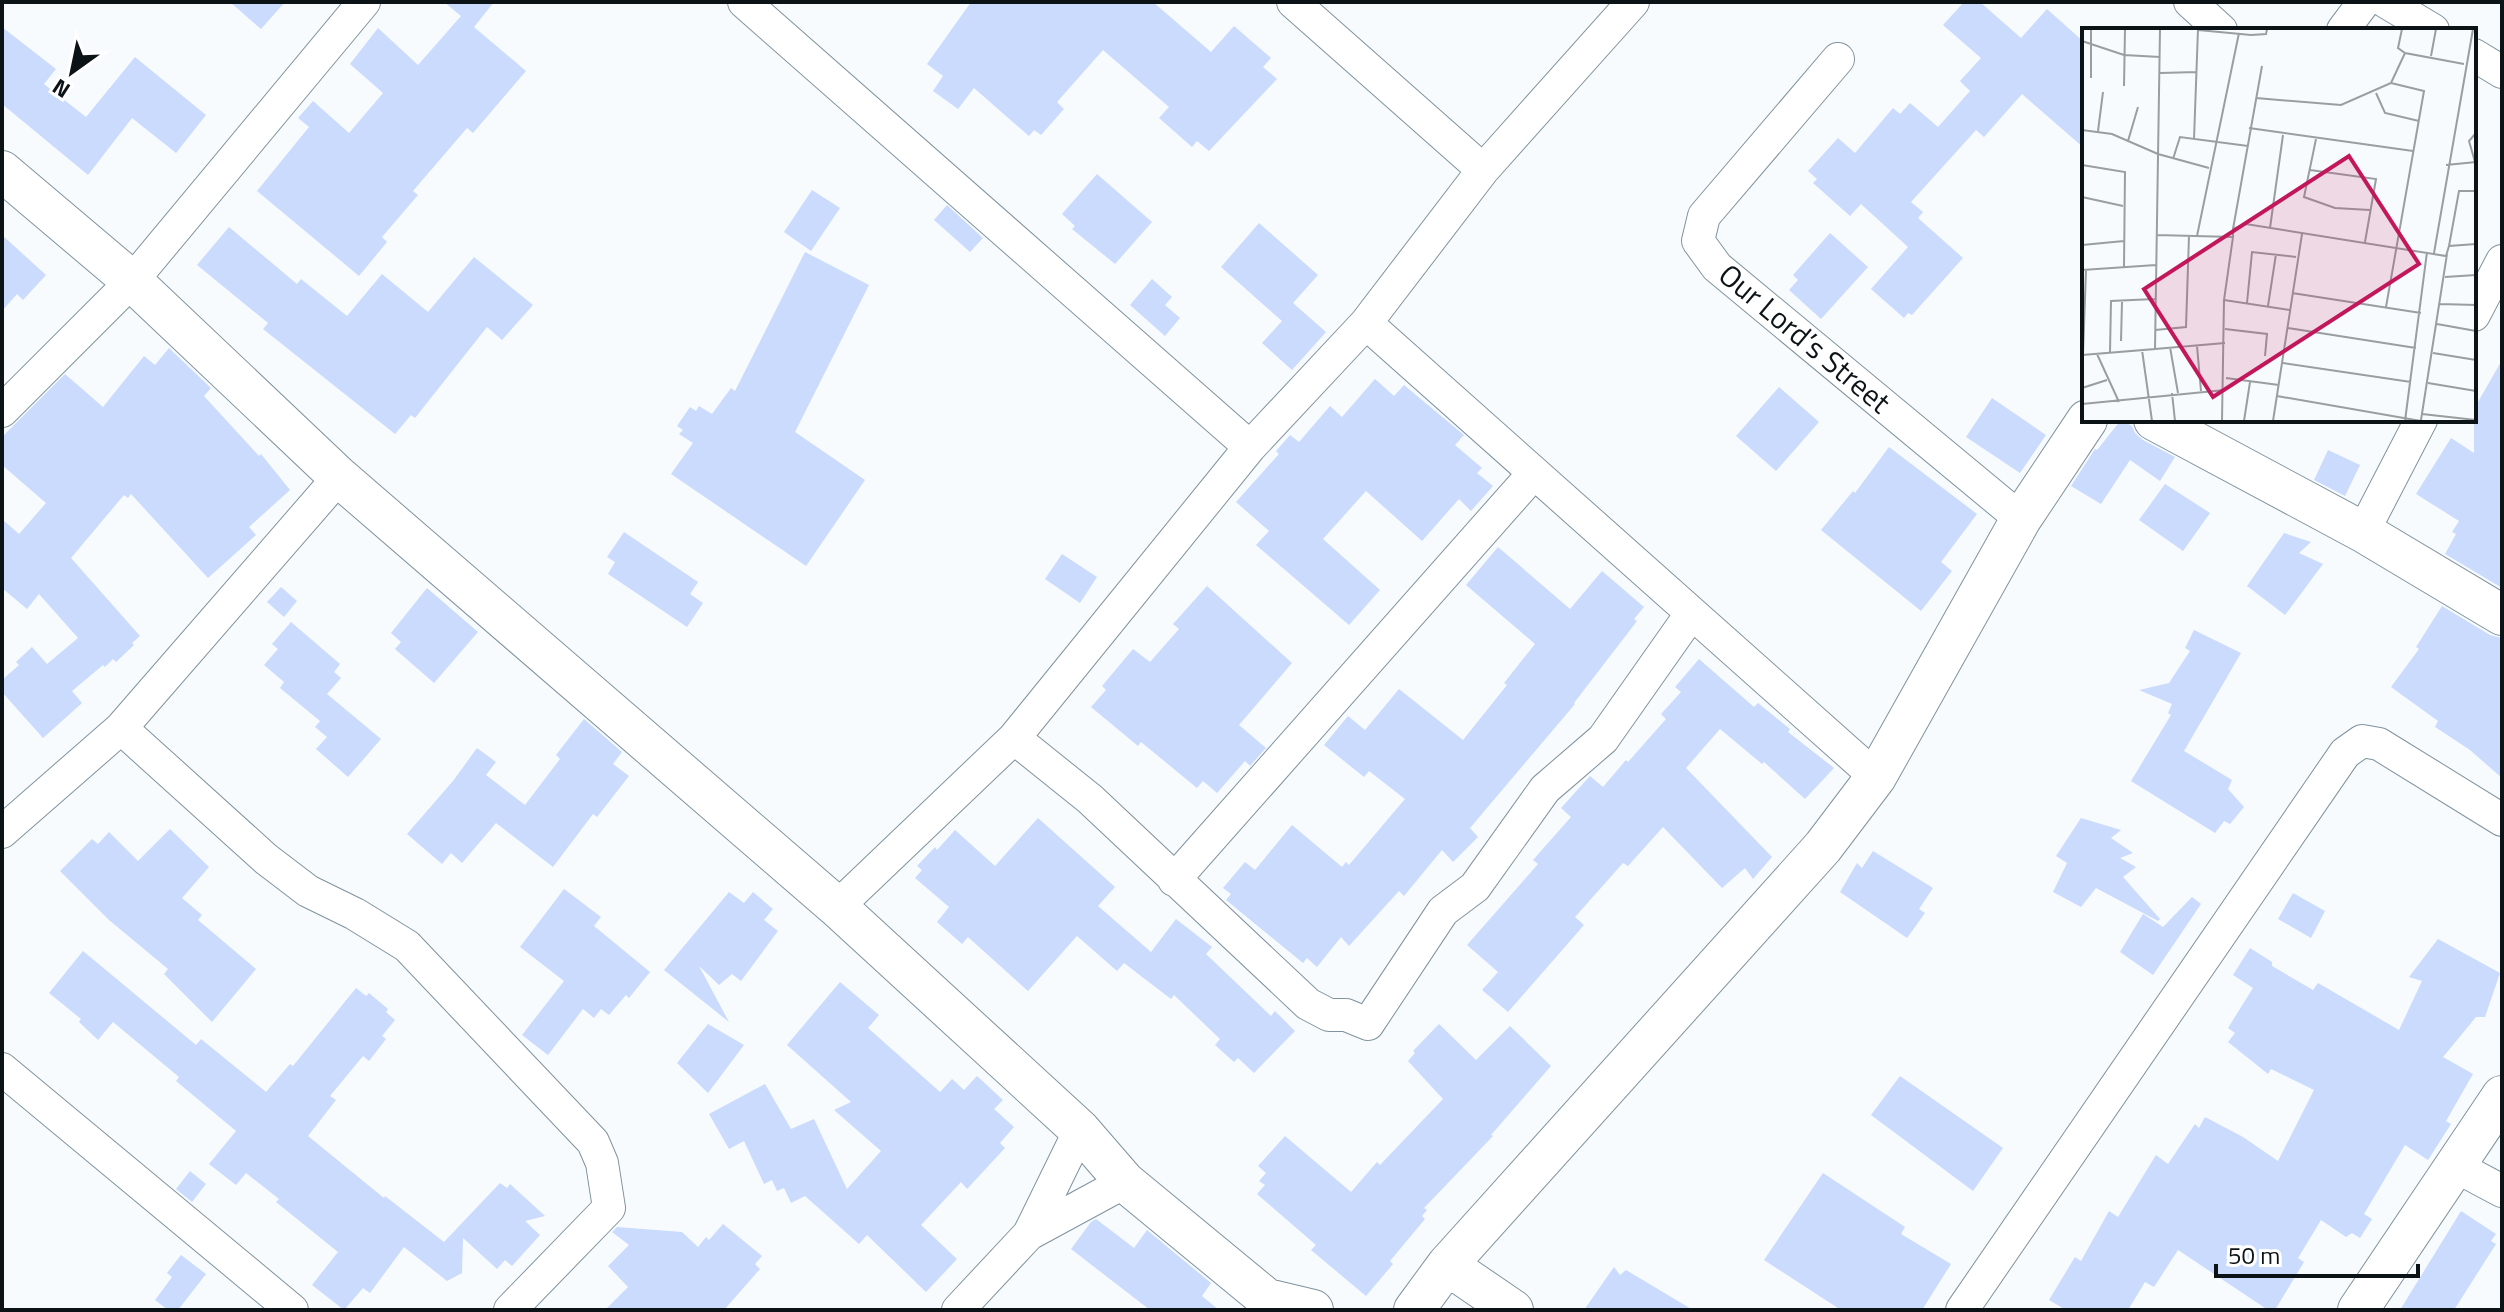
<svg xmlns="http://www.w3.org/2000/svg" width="2504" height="1312" viewBox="0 0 2504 1312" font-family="'Titillium Web',sans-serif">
  <rect width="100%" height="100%" fill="#f7fbfd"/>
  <path fill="#cadbfe" d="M230,2H285L261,29Z
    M444,2H494L474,27L526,71L473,133L467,128L413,191L418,195L382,237L387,242L359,276L257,191L309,127L298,118L313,101L349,133L383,93L350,64L378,28L418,65L461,16Z
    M971,2H1153L1211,52L1234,26L1271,58L1263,67L1277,79L1209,151L1197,141L1192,147L1159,118L1169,107L1103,50L1057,102L1064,109L1041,135L1034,130L1029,136L974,88L958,109L933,91L943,76L927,64Z
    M1964,2H1980L2021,38L2047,9L2084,42V148L2022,94L1984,137L1976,130L1911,202L1923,212L1918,218L1963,258L1912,315L1908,313L1904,318L1871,289L1908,247L1861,204L1850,216L1813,183L1817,179L1808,171L1838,138L1855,153L1893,108L1900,114L1910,103L1938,127L1970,91L1960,81L1981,58L1943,25Z
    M2,27L56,69L44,84L86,117L135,57L206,115L176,153L132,118L88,175L2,104Z
    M1097,174L1152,222L1115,264L1072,229L1075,226L1062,214Z
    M812,190L840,208L811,251L784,232Z
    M947,205L983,238L970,252L934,220Z
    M1259,223L1318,275L1293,303L1326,332L1292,370L1262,343L1282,321L1221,267Z
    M229,227L297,284L301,279L347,316L382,274L428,312L474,257L533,305L502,340L487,327L415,418L411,415L395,434L263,329L268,323L197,265Z
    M1830,233L1868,267L1821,319L1789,290L1798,280L1793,275Z
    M2,235L46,275L23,300L17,294L2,311Z
    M805,252L869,285L795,432L865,480L806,566L671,474L693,443L679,434L683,430L677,426L690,407L696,411L699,406L712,414L731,388L735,391Z
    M1152,279L1172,297L1165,305L1180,318L1165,336L1130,305Z
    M169,348L211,388L204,396L259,456L261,454L290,490L249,527L256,535L208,578L131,494L128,498L124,495L71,558L140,636L132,643L134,645L116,662L113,659L105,667L103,665L72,691L82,703L43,738L2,692V680L19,665L16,662L32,647L47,664L78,638L39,594L27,609L2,588V519L19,534L46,503L2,465V437L65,374L103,407L144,356L155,365Z
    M2502,360V588L2445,554L2456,534L2452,532L2459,521L2416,494L2451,438L2474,453V409Z
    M1375,379L1394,396L1404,385L1464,435L1455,445L1482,468L1477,473L1493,486L1471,511L1459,499L1422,541L1366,491L1323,539L1380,590L1349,625L1256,545L1269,531L1236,502L1279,454L1276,451L1290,435L1299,442L1330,406L1342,417Z
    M1779,387L1819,422L1776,471L1736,436Z
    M1992,398L2046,435L2020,473L1966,437Z
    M2121,420L2132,426L2135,433L2143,440L2175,457L2160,481L2130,460L2101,504L2071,486L2095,449L2097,450Z
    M1889,447L1977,514L1941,562L1952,571L1921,611L1821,530L1853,491L1855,493Z
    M2328,450L2360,465L2345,496L2314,480Z
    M2165,484L2210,513L2183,551L2139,520Z
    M624,532L698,582L690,594L703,603L687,627L608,574L615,562L607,557Z
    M2284,533L2311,542L2299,553L2323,564L2285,615L2247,586Z
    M1498,547L1570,609L1602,571L1644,607L1634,619L1637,621L1574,703L1575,704L1470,828L1478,837L1453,862L1442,850L1404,896L1399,891L1349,946L1341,937L1317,967L1307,958L1303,963L1226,900L1231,894L1223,888L1245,862L1255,870L1292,825L1342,867L1346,862L1349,865L1405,799L1369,771L1364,777L1324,745L1348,716L1365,730L1399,689L1463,740L1507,685L1504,683L1535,644L1466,585Z
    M1062,554L1097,577L1080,603L1045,579Z
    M1207,586L1292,663L1239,725L1266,748L1250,766L1245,761L1217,793L1203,781L1197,788L1141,742L1138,746L1091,707L1106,690L1102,686L1133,649L1150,662L1179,629L1173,624Z
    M281,587L297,601L284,617L267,602Z
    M427,588L478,632L434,683L395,649L401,642L391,633Z
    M2442,606L2490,635L2502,638V778L2470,750L2435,727L2438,721L2391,687L2419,649L2416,647Z
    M291,622L340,664L334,672L341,678L327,694L381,739L348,777L316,749L327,737L315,727L320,721L280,688L284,682L264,665L278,649L272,644Z
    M2194,630L2241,653L2184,751L2232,780L2228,789L2244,807L2230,824L2224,821L2215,833L2131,781L2171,715L2168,713L2172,704L2139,690L2169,683L2190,651L2185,648Z
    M1699,659L1754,707L1758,703L1790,729L1788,732L1834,768L1805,799L1764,762L1762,764L1720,729L1686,768L1772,857L1753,879L1745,868L1722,888L1663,827L1628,866L1623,863L1575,917L1584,925L1508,1012L1482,990L1498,972L1467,945L1538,864L1533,860L1571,817L1561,808L1590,776L1603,787L1626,760L1628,762L1666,719L1661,714L1681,692L1675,687Z
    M584,719L622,752L613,764L629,776L597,817L593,814L553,867L496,823L462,863L451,853L442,864L407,834L453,781L477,748L496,762L486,775L525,805L560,759L556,755Z
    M1038,818L1115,887L1098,906L1151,952L1176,919L1212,947L1206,954L1271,1016L1275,1011L1295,1031L1254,1073L1238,1058L1234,1062L1215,1045L1220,1039L1174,995L1171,999L1124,963L1117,971L1077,936L1028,991L968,937L962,944L937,922L949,907L915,878L922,870L917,866L935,847L937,850L955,830L995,866Z
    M2081,818L2121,830L2111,838L2133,853L2120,858L2136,867L2123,877L2160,919L2158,921L2096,888L2081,907L2053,892L2067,863L2056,856Z
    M170,829L209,867L182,898L202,915L198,920L256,969L212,1022L164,974L168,969L109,920L60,871L92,839L98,844L109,832L138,861Z
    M1873,851L1933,888L1919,909L1925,913L1907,938L1840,892L1857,863L1862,868Z
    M564,889L601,917L594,926L650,972L629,998L626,995L609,1015L601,1009L594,1018L583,1009L548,1055L522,1035L564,981L520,947Z
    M729,892L744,903L753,892L773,909L764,920L778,931L741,981L732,974L719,985L699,966L729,1022L664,970Z
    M2293,893L2325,911L2311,938L2278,919Z
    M2192,897L2201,904L2153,975L2120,952L2143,914L2163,927Z
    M2438,939L2500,973L2485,1017H2476L2443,1057L2473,1074L2446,1121L2451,1124L2428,1160L2405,1145L2364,1214L2372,1219L2360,1238L2352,1233L2346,1237L2321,1220L2298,1258L2304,1262L2275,1310H2268L2178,1250L2154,1287L2145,1282L2128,1310H2066L2049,1300L2075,1257L2081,1261L2109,1211L2118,1217L2156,1155L2168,1164L2195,1124L2199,1128L2205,1117L2243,1137L2278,1161L2314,1090L2271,1069L2268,1074L2228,1042L2235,1033L2228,1028L2253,988L2233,975L2250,948L2272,962V966L2313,990L2318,983L2399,1030L2422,981L2409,977Z
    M83,951L196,1045L201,1039L266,1092L290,1064L293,1066L356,988L366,996L369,993L388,1009L386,1012L395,1020L382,1036L386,1039L369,1061L363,1056L330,1096L336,1100L308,1136L384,1198L385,1196L444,1242L500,1183L507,1188L510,1184L545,1216L525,1221L540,1235L512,1266L505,1260L497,1269L463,1238L462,1273L447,1281L404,1247L370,1293L363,1288L344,1310L312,1285L338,1252L276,1202L279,1199L246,1173L236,1185L209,1164L236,1131L176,1081L179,1077L113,1022L98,1040L79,1022L81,1019L49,993Z
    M840,982L879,1015L868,1028L940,1092L952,1079L964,1090L977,1076L1003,1100L994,1109L1014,1127L1000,1143L1005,1148L967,1189L961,1182L921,1225L957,1259L926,1292L867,1235L859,1244L805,1196L791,1203L784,1188L777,1191L772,1180L764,1184L744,1141L729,1149L709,1114L765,1084L791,1129L814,1119L847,1189L881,1151L834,1110L851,1102L787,1045Z
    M708,1024L744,1045L708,1093L677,1063Z
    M1439,1024L1476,1060L1510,1026L1551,1066L1491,1135L1493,1136L1424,1208L1427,1210L1422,1216L1425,1219L1390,1261L1393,1264L1366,1296L1311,1250L1316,1245L1257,1194L1265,1185L1259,1181L1266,1173L1258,1166L1285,1136L1351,1192L1377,1162L1380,1165L1443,1099L1408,1061L1415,1053L1413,1051Z
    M1900,1076L2003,1148L1973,1191L1871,1115Z
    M190,1171L206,1184L192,1202L176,1189Z
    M1823,1173L1905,1227L1901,1234L1951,1264L1922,1310H1841L1764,1260Z
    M2461,1211L2496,1234L2491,1241L2496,1244L2454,1310H2400Z
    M1096,1219L1134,1248L1147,1230L1211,1283L1202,1296L1219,1310H1150L1071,1249L1091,1222Z
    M723,1224L762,1256L755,1264L760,1269L724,1310H605L628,1287L608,1266L629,1245L612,1232L617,1227L682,1232L698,1247L706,1237L709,1240Z
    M181,1255L206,1274L178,1310H168L155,1300L172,1277L167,1273Z
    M1614,1267L1620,1275L1626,1270L1693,1310H1584Z"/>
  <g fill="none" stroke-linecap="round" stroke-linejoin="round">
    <defs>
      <path id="minor" d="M744,2L1250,447
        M1293,2L1483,170
        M2190,2L2221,30
        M2386,2L2433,30
        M2343,30L2364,2
        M2474,55L2502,72
        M1838,59L1704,216L1698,241L1717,267L2021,519
        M2474,315L2502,261
        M1366,323L1876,777
        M2,411L132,281L364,2
        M2363,532L2421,420
        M121,728L266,859L308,891L355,914L407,946L593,1142L602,1163L609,1208L510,1310
        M1014,738L1090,799L1308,1004L1329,1015H1346L1368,1024L1443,911L1475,887L1545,789L1603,739L1691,614
        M2,832L121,728L339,477
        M1174,880L1534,473
        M837,907L1014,738L1250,447L1366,323L1483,170L1633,2
        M2,1069L292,1310
        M2455,1166L2502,1191
        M1029,1234L1125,1182
        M958,1310L1029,1234L1080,1130
        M1962,1310L2345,753L2362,741L2379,744L2502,820"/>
      <path id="tertiary" d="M2,171L132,281L339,477L837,907L1080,1130L1125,1182L1267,1299L1313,1310
        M2154,420L2363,532L2502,615
        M1447,1265L1823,847L1876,777L2021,519L2087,420
        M1414,1310L1447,1265L1513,1310
        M2358,1310L2502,1096"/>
    </defs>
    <use href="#minor" stroke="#80939e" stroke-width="34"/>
    <use href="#tertiary" stroke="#80939e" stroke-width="42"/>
    <use href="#minor" stroke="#fff" stroke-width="32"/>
    <use href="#tertiary" stroke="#fff" stroke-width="40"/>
  </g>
  <g text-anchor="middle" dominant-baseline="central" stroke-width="6" stroke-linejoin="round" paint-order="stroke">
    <g font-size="30" fill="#0c1317" stroke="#fff">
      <text transform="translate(1805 338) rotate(40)">Our Lord’s Street</text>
    </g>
  </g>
  <g transform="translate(2082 28)">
    <rect width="394" height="394" fill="#f7fbfd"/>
    <path fill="none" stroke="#999ea1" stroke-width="2" d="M320,1L316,20L323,25L382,36M116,2L169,7L184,6L185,1M0,13L42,27L78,29M349,28L354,1M78,45L115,44M9,50V1M42,58L43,1M294,65L303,85L337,93M174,70L259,77L309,55L323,25M167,100L331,123M0,102L30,106L76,126L127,140M16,103L21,64M112,111L116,1M234,111L222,169L253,180L288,182M46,113L56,79M91,131L98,109L166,118M393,134L387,113L394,105M0,137L43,144L42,239M364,137L394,134M228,142L294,151L283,214M0,169L41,178M188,200L201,107M151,201L180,38M74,207L151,209V201L164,196L364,228L367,218L394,216M115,208L157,5M0,217L42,213M367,218L377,163H394M352,225L391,1M0,242L74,237M363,249L394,247M210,265L339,285M142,272L208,282M165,275L170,224L214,229M358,276L394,277M186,278L194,226M304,279L342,63L309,55M355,296L394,303M206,300L334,320M143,301L185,306L183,328M73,302L104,299L107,208M39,313L40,274M115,318L119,363M88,319L96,365M73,321L143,315M60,322L70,393M28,324L29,273L73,271M351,325L394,332M1,326L4,242M15,326L37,374M0,327L73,321L78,1M201,335L329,354M144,350L197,357M346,355L394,363M0,360L25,352M90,365L93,393M195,368L339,393M0,376L143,362M340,386L394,392M339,392L365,226M140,393L142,272L151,209M162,393L168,354M191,393L220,206M323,393L345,224"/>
    <path fill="#c2185b" fill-opacity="0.15" stroke="#c2185b" stroke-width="4" d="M267,128L337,236L131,369L62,261Z"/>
    <rect width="394" height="394" fill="none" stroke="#0c1317" stroke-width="4"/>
  </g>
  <rect width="2504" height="1312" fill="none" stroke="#0c1317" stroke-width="8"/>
  <g transform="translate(72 72) rotate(213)" stroke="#ffffff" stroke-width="6" paint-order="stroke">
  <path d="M0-6L14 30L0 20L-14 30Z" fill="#0c1317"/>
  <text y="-12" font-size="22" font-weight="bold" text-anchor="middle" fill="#0c1317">N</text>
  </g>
  <path d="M2216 1264v12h202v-12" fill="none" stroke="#0c1317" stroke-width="4"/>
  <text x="2228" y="1264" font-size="24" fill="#0c1317" stroke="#ffffff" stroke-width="6" paint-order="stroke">50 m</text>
</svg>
